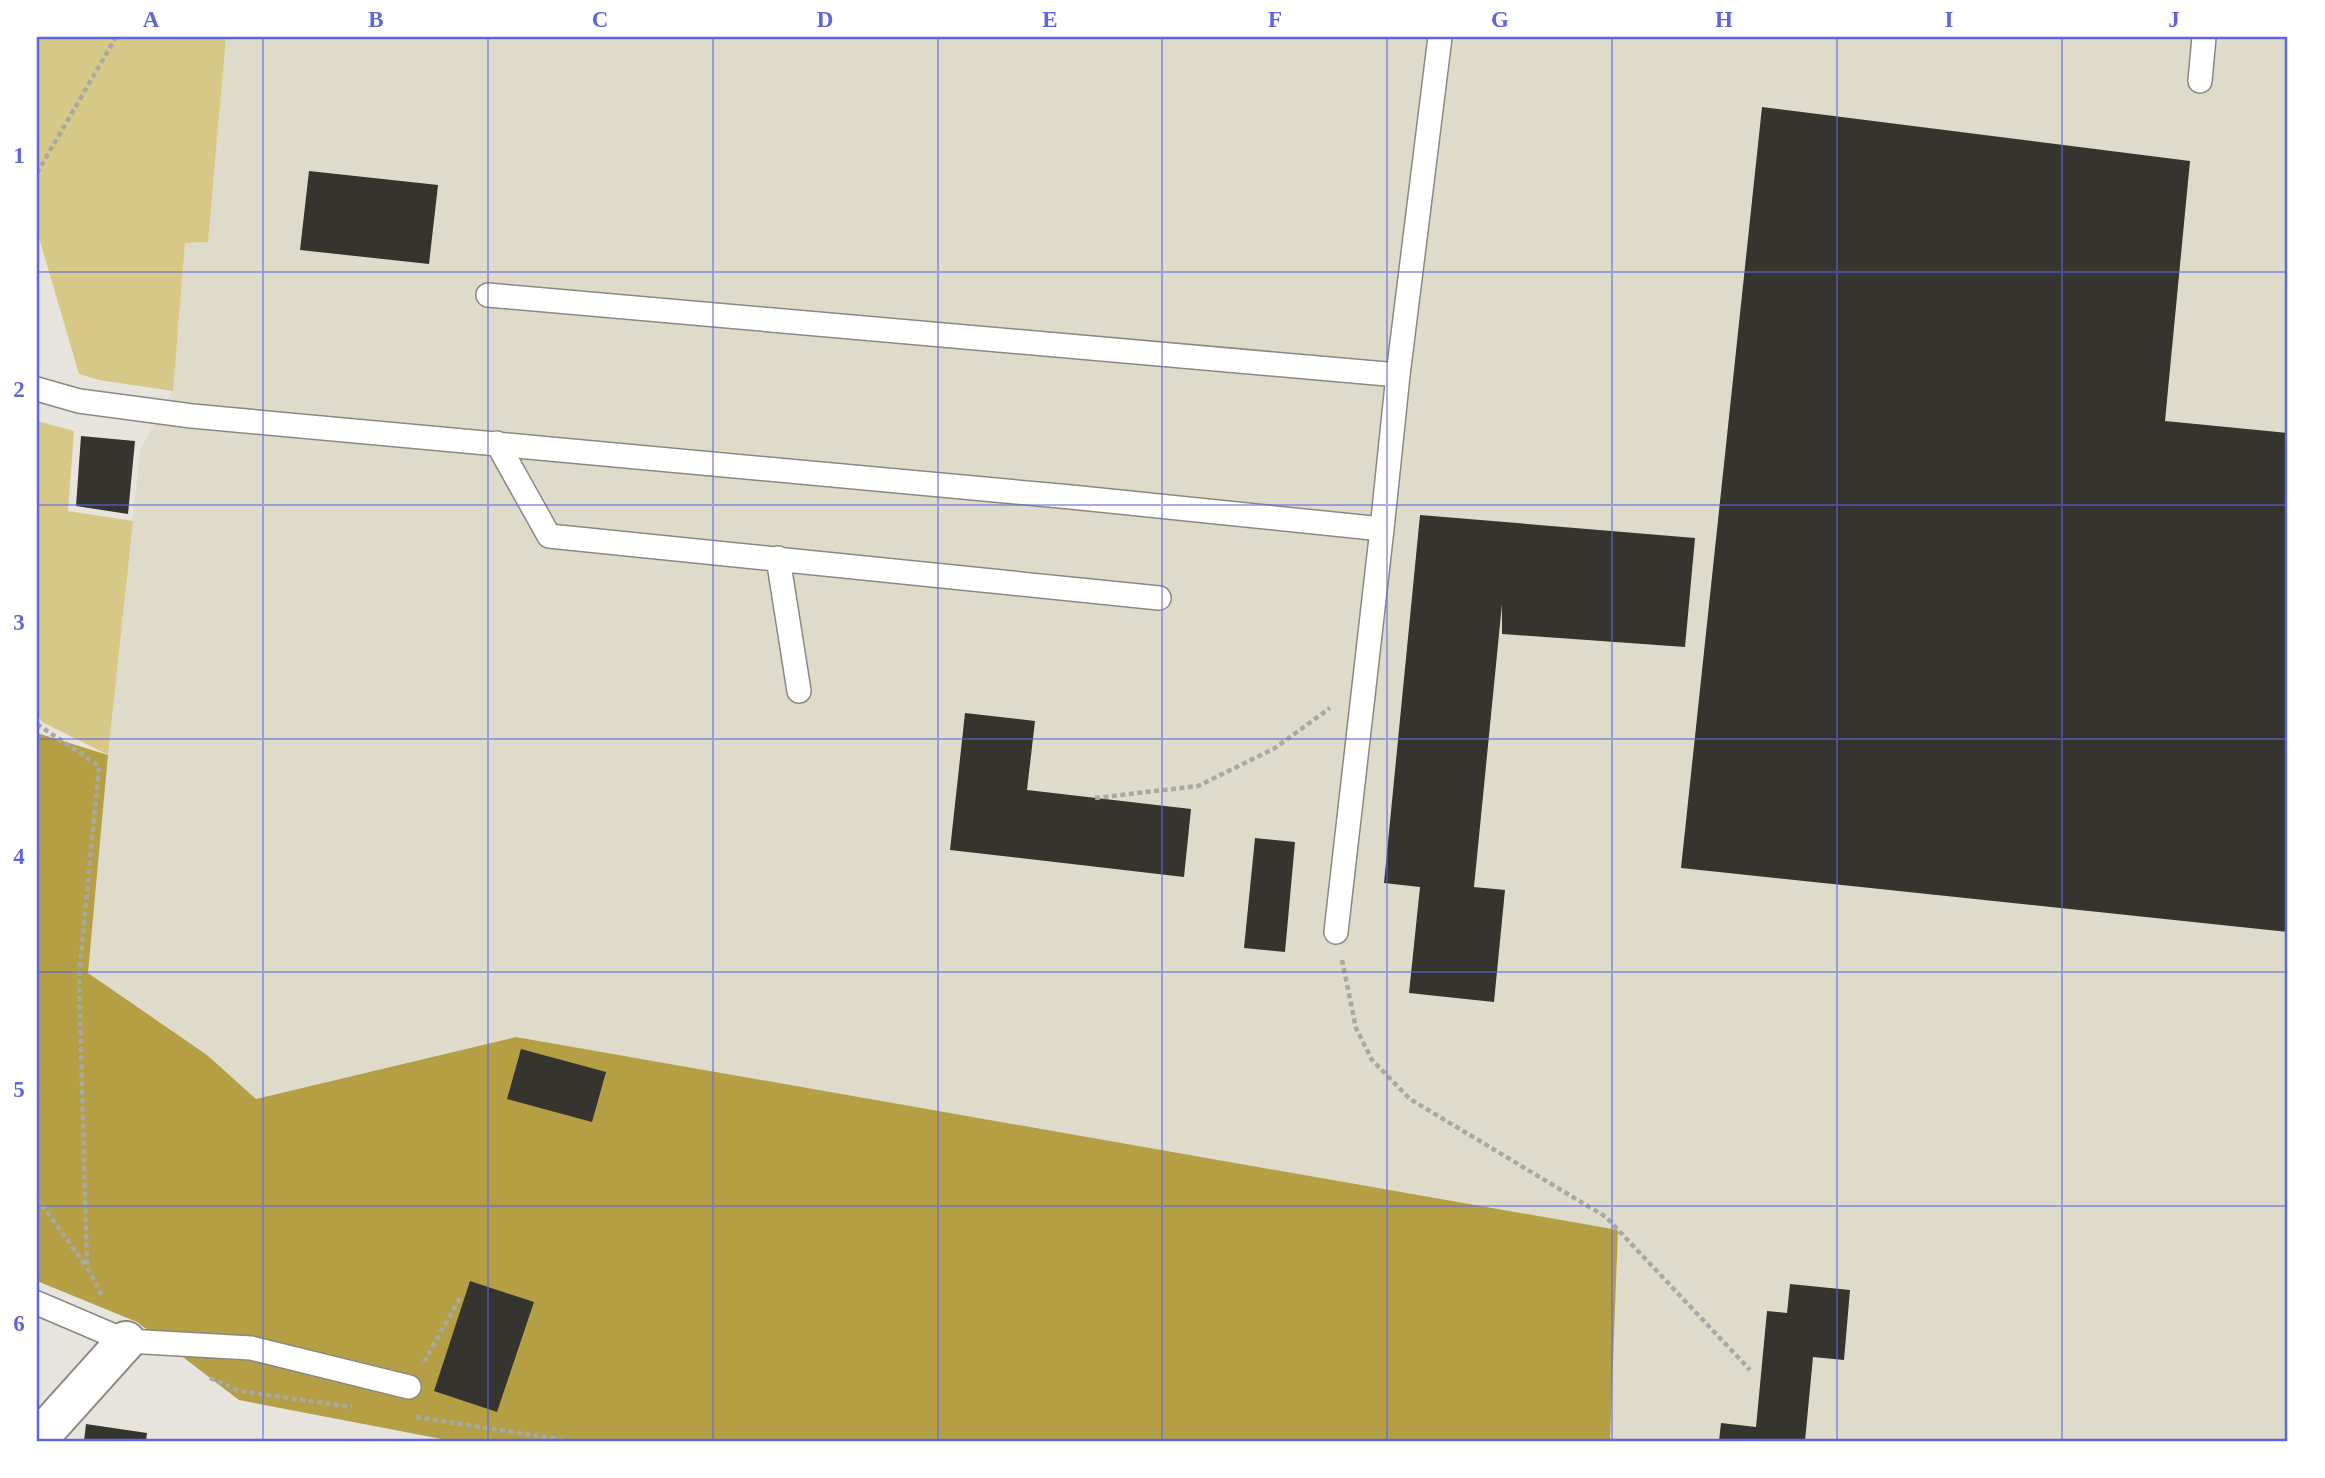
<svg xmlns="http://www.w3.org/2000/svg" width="2325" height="1478" viewBox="0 0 2325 1478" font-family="'Times New Roman',serif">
  <rect width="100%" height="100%" fill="#e6e4dc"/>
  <path fill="#dfdbcb" d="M226,37H2288V1441H1610L1618,1231L516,1037L256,1099L207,1055L88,973L108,755L140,450L173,390L185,243L208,242Z"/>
  <path fill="#d8c887" d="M37,37H226L208,242L185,243L173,391L99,380L79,374L37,231Z
    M37,421L74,431L68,511L133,521L108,755L42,722L37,715Z"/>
  <path fill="#b49f45" d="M37,733L108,755L88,973L207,1055L256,1099L516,1037L1618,1230L1610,1441H452L239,1400L137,1322L37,1281Z"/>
  <path fill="#36342e" d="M1762,107L2190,161L2165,421L2288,433V932L1681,868Z
    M309,171L438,185L429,264L300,250Z
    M81,436L135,441L128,514L76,506Z
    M1420,515L1695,538L1685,647L1502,634V604L1474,887L1505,890L1494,1002L1409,993L1420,887L1384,883Z
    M965,713L1035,721L1027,790L1191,809L1184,877L950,850Z
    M1255,838L1295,842L1285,952L1244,948Z
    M521,1049L606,1072L592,1122L507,1099Z
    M470,1281L534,1302L497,1412L434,1391Z
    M1790,1284L1850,1290L1844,1360L1813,1357L1805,1441H1719L1721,1423L1756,1427L1767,1311L1787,1313Z
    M86,1424L147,1433L146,1441H84Z"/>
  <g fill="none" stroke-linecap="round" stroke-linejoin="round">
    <defs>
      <path id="lane" d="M2200,81L2204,37
        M488,295L1398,375
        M37,389L79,401L192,416L1071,497L1382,529L1398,375L1440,37
        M497,443L549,536L1159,598
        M778,558L799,691
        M1336,932L1382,529
        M37,1303L126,1341L251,1348L409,1387"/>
      <path id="street" d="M37,1440L126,1341"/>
    </defs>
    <use href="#lane" stroke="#8a8880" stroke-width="26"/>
    <use href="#street" stroke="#8a8880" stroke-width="42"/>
    <path stroke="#aaa8a2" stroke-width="4.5" stroke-dasharray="5 3.5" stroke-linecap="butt" d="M37,173L116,37
      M37,724L99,766L79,977L87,1267L103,1298
      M1095,798L1198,786L1275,748L1330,708
      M1342,960L1356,1028L1372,1060L1410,1099L1606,1217L1750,1370
      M37,1198L86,1266
      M424,1362L460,1298
      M210,1378L239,1391L352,1407
      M416,1417L571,1441"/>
    <use href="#lane" stroke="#fff" stroke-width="23"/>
    <use href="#street" stroke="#fff" stroke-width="38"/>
  </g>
  <path fill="none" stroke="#5d66de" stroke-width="2" stroke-opacity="0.55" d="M263,37V1441M488,37V1441M713,37V1441M938,37V1441M1162,37V1441M1387,37V1441M1612,37V1441M1837,37V1441M2062,37V1441M37,272H2288M37,505H2288M37,739H2288M37,972H2288M37,1206H2288"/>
  <rect width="2325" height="1478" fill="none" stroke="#ffffff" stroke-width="77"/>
  <rect x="38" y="38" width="2248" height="1402" fill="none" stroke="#5d66de" stroke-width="2.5"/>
  <g font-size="23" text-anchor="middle" font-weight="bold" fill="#5d66de">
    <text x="151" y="27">A</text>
    <text x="376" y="27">B</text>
    <text x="600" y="27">C</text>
    <text x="825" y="27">D</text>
    <text x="1050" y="27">E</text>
    <text x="1275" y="27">F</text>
    <text x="1500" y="27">G</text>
    <text x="1724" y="27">H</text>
    <text x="1949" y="27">I</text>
    <text x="2174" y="27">J</text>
    <text x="19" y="163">1</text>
    <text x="19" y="397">2</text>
    <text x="19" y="630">3</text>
    <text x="19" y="864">4</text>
    <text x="19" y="1097">5</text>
    <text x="19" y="1331">6</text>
  </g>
</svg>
